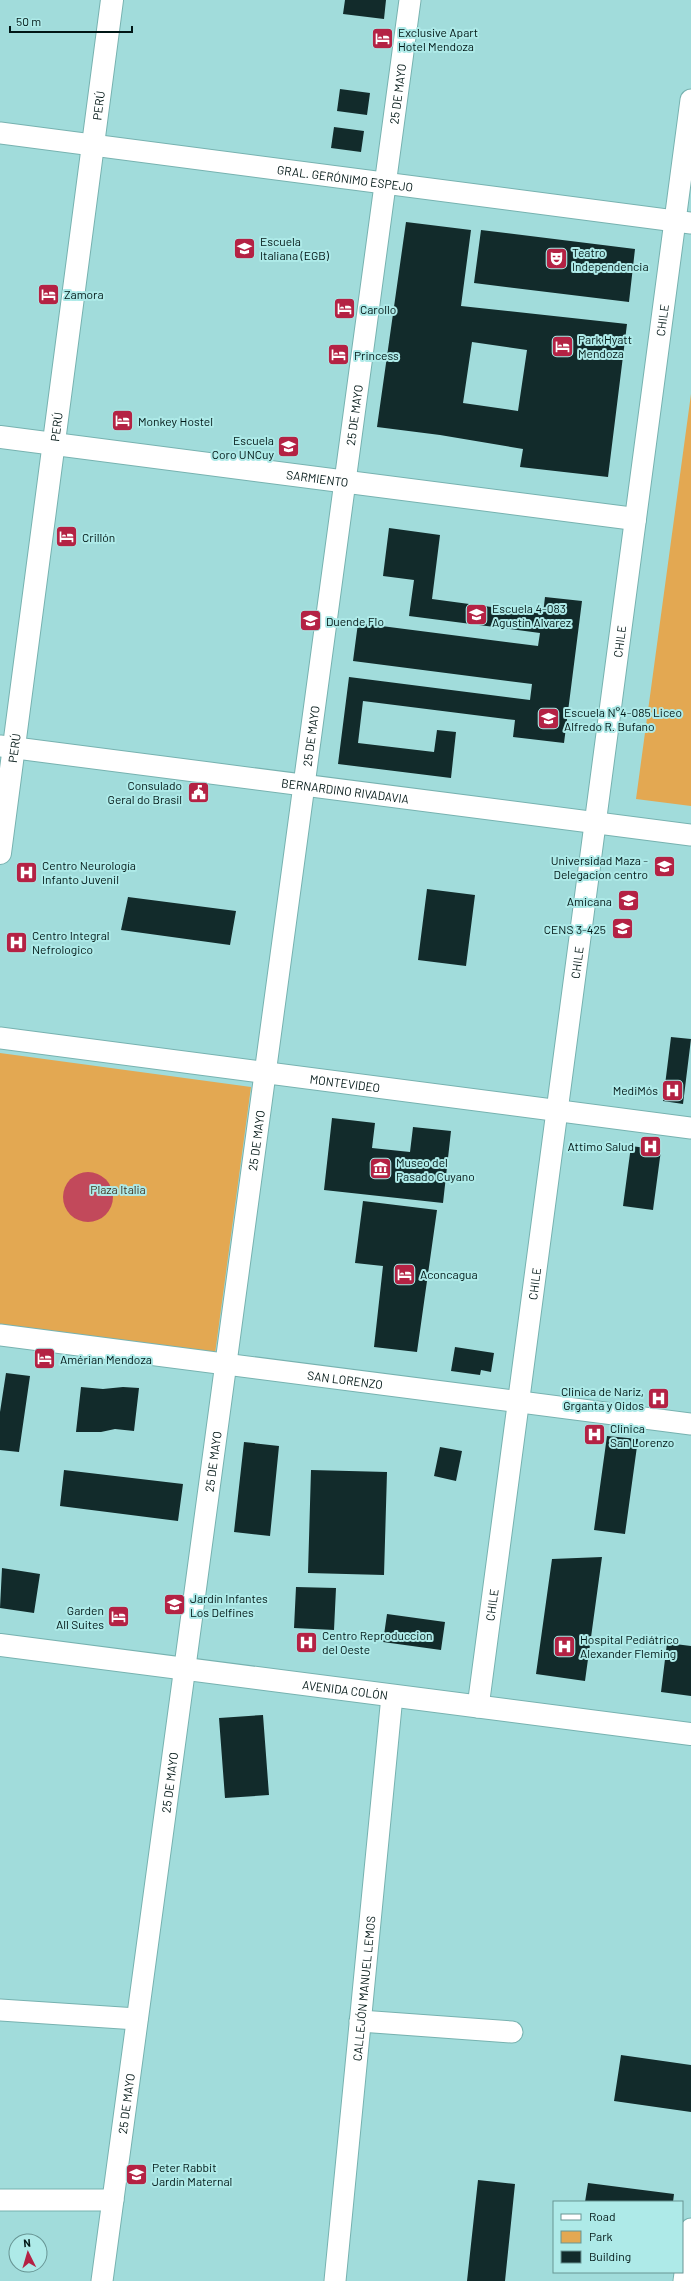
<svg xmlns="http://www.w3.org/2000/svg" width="691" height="2281" viewBox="0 0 691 2281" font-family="Barlow,sans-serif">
  <rect width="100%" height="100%" fill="#a1dcdb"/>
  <path fill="#e3a852" d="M691,394V806L636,799Z
    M0,1053L251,1087L215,1354L0,1325Z"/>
  <path fill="#c2495b" d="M63 1197a25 25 0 1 1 50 0a25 25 0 1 1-50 0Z"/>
  <path fill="#122b2b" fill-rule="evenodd" d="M345,0H386L384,19L343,14Z
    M340,89L370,93L367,115L337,111Z
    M334,127L364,131L361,152L331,148Z
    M406,222L471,230L461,306L627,324L608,477L520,467L523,449L440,435L377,427ZM472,342L527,350L518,411L463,403Z
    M481,230L635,249L629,302L474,283Z
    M389,528L440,535L432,599L543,614L545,597L582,601L564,743L513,737L515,720L363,701L358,743L434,752L437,730L456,732L451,778L338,764L349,677L530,700L532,684L353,661L358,623L538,646L540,633L409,616L414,580L383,576Z
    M427,889L475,895L466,966L418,960Z
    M128,897L236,911L230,945L121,930Z
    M671,1037L691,1039L683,1104L663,1101Z
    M332,1118L375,1123L372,1148L410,1152L413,1127L451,1131L443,1203L324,1190Z
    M631,1146L661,1150L653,1210L623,1206Z
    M363,1201L437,1210L417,1352L374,1347L383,1266L355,1263Z
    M455,1347L494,1353L491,1372L481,1370L480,1375L451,1371Z
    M6,1373L30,1376L19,1452L0,1450V1412Z
    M81,1387L103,1389L123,1387L139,1388L134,1431L115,1429L101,1432H76Z
    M607,1436L638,1439L625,1534L594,1530Z
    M244,1442L279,1446L270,1536L234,1532Z
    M440,1447L462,1451L456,1481L434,1476Z
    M64,1470L183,1484L178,1521L60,1506Z
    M311,1470L387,1472L384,1575L308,1573Z
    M602,1557L585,1681L536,1674L552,1559Z
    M2,1568L40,1574L34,1613L0,1608Z
    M296,1587L336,1588L334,1630L294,1628Z
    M387,1614L445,1622L441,1650L383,1642Z
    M667,1643L691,1646V1696L661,1692Z
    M263,1715L269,1795L225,1798L219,1718Z
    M621,2055L691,2065V2112L614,2101Z
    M478,2180L515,2184L505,2281H467Z
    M588,2183L674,2194L673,2202H585Z"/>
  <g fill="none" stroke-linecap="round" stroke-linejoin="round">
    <defs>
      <g id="minor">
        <path id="s1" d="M0,133L691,223"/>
        <path id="s2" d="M0,746L691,835"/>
        <path id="s3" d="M0,1038L691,1128"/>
        <path id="s4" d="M0,1335L691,1424"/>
        <path id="s5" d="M478,1707L691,100"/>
        <path d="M0,2010L137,2019"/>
        <path d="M360,2021L512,2032"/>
        <path d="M0,2200H113"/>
        <path id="s6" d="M102,2281L410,0"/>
        <path id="s7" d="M335,2281L392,1696"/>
        <path d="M684,2281L691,2229"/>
      </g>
      <g id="major">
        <path id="s8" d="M0,437L635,519"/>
        <path id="s9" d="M0,853L112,0"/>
        <path id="s10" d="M0,1645L691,1734"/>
      </g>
    </defs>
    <use href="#minor" stroke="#77b2b0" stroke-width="23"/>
    <use href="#major" stroke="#77b2b0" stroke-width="24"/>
    <use href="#minor" stroke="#fff" stroke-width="21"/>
    <use href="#major" stroke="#fff" stroke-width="22"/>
  </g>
  <defs>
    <symbol id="hotel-square" viewBox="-11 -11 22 22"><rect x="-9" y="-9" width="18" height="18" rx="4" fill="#b42244" stroke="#aeeae8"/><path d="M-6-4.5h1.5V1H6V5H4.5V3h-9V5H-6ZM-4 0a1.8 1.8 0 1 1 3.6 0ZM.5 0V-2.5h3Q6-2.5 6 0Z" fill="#fff"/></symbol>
    <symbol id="school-square" viewBox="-11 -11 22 22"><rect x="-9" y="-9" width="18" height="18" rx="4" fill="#b42244" stroke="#aeeae8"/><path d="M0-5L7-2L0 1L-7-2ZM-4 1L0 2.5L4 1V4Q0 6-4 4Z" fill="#fff"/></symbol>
    <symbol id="theatre-square" viewBox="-11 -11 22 22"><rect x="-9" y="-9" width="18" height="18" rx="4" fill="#b42244" stroke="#aeeae8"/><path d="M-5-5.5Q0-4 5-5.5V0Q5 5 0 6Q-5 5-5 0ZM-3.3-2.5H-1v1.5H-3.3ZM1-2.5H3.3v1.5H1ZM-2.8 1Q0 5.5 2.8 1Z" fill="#fff"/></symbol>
    <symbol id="civic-square" viewBox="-11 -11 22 22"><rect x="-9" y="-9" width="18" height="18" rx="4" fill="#b42244" stroke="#aeeae8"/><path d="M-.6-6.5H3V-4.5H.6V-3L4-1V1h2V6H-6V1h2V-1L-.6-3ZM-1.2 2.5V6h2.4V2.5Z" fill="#fff"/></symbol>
    <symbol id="university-square" viewBox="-11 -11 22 22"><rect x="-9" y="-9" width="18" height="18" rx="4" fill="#b42244" stroke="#aeeae8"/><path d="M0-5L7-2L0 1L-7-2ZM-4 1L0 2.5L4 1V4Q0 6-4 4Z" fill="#fff"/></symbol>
    <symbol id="hospital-square" viewBox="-11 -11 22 22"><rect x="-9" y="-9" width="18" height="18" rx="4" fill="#b42244" stroke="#aeeae8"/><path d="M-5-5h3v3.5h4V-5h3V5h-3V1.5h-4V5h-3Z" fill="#fff"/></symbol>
    <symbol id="museum-square" viewBox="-11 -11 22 22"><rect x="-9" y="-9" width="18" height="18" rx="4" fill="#b42244" stroke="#aeeae8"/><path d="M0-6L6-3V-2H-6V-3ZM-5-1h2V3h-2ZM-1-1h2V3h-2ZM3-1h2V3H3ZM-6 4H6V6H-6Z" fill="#fff"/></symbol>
  </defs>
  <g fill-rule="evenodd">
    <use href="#hotel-square" x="370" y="26" width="25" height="25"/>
    <use href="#school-square" x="232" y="236" width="25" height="25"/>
    <use href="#theatre-square" x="544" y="246" width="25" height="25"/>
    <use href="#hotel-square" x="36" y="282" width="25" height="25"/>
    <use href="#hotel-square" x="332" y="296" width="25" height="25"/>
    <use href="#hotel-square" x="550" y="334" width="25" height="25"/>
    <use href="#hotel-square" x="326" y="342" width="25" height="25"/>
    <use href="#hotel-square" x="110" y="408" width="25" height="25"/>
    <use href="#school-square" x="276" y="434" width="25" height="25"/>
    <use href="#hotel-square" x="54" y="524" width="25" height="25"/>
    <use href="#school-square" x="464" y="602" width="25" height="25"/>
    <use href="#school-square" x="298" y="608" width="25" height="25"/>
    <use href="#school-square" x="536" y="706" width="25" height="25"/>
    <use href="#civic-square" x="186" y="780" width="25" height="25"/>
    <use href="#university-square" x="652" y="854" width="25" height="25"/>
    <use href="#hospital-square" x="14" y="860" width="25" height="25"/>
    <use href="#school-square" x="616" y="888" width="25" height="25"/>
    <use href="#university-square" x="610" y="916" width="25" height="25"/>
    <use href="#hospital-square" x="4" y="930" width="25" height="25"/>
    <use href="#hospital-square" x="660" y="1078" width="25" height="25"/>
    <use href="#hospital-square" x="638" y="1134" width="25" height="25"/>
    <use href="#museum-square" x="368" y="1156" width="25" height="25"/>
    <use href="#hotel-square" x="392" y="1262" width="25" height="25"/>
    <use href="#hotel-square" x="32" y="1346" width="25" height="25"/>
    <use href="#hospital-square" x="646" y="1386" width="25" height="25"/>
    <use href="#hospital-square" x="582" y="1422" width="25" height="25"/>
    <use href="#school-square" x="162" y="1592" width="25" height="25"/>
    <use href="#hotel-square" x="106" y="1604" width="25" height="25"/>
    <use href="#hospital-square" x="294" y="1630" width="25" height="25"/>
    <use href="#hospital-square" x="552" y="1634" width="25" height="25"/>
    <use href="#school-square" x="124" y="2162" width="25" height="25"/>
  </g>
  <g text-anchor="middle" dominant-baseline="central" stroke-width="4" stroke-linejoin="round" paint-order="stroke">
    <g font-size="12" fill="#001615" stroke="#aeeae8" text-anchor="start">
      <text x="398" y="32">Exclusive Apart<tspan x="398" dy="14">Hotel Mendoza</tspan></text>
      <text x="260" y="241">Escuela<tspan x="260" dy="14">Italiana (EGB)</tspan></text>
      <text x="572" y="252">Teatro<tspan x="572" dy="14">Independencia</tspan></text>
      <text x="64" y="294">Zamora</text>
      <text x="360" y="309">Carollo</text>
      <text x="578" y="339">Park Hyatt<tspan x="578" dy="14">Mendoza</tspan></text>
      <text x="354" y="355">Princess</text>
      <text x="138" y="421">Monkey Hostel</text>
      <text x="274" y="440" text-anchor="end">Escuela<tspan x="274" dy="14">Coro UNCuy</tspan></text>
      <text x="82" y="537">Crillón</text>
      <text x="492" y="608">Escuela 4-083<tspan x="492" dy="14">Agustín Alvarez</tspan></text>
      <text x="326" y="621">Duende Flo</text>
      <text x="564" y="712">Escuela N°4-085 Liceo<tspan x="564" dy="14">Alfredo R. Bufano</tspan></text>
      <text x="182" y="785" text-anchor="end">Consulado<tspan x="182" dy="14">Geral do Brasil</tspan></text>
      <text x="648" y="860" text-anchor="end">Universidad Maza -<tspan x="648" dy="14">Delegacion centro</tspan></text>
      <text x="42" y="865">Centro Neurología<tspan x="42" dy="14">Infanto Juvenil</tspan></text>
      <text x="612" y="901" text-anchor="end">Amicana</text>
      <text x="606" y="929" text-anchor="end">CENS 3-425</text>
      <text x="32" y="935">Centro Integral<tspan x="32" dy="14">Nefrologico</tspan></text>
      <text x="658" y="1090" text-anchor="end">MediMós</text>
      <text x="634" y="1146" text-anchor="end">Attimo Salud</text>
      <text x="396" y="1162">Museo del<tspan x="396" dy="14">Pasado Cuyano</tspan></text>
      <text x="420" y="1274">Aconcagua</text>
      <text x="60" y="1359">Amérian Mendoza</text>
      <text x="644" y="1391" text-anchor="end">Clinica de Nariz,<tspan x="644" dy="14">Grganta y Oidos</tspan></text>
      <text x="610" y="1428">Clinica<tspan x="610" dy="14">San Lorenzo</tspan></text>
      <text x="190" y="1598">Jardín Infantes<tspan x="190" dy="14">Los Delfines</tspan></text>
      <text x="104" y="1610" text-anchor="end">Garden<tspan x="104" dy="14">All Suites</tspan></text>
      <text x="322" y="1635">Centro Reproduccion<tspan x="322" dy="14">del Oeste</tspan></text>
      <text x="580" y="1639">Hospital Pediátrico<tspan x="580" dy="14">Alexander Fleming</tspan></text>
      <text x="152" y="2167">Peter Rabbit<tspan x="152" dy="14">Jardín Maternal</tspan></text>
    </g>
    <g font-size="12" fill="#001615" stroke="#aeeae8">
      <text stroke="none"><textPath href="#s6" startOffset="2207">25 DE MAYO</textPath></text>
      <text stroke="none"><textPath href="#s9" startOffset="754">PERÚ</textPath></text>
      <text stroke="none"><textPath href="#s1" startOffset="348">GRAL. GERÓNIMO ESPEJO</textPath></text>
      <text stroke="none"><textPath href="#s5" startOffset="1399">CHILE</textPath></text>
      <text stroke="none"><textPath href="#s6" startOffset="1883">25 DE MAYO</textPath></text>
      <text stroke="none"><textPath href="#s9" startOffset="430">PERÚ</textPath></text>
      <text stroke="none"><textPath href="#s8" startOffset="320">SARMIENTO</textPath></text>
      <text stroke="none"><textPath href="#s5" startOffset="1075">CHILE</textPath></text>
      <text stroke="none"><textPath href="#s6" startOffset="1559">25 DE MAYO</textPath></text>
      <text stroke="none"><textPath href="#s9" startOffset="106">PERÚ</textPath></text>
      <text stroke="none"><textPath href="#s2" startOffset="348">BERNARDINO RIVADAVIA</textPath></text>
      <text stroke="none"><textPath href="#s5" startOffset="751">CHILE</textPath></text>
      <text stroke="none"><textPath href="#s3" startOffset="348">MONTEVIDEO</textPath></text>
      <text stroke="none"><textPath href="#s6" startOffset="1151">25 DE MAYO</textPath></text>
      <text stroke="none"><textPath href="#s5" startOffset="427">CHILE</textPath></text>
      <text stroke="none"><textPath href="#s4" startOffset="348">SAN LORENZO</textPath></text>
      <text stroke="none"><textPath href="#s6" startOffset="827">25 DE MAYO</textPath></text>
      <text stroke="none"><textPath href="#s5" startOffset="103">CHILE</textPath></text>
      <text stroke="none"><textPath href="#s10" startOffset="348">AVENIDA COLÓN</textPath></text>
      <text stroke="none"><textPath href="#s6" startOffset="503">25 DE MAYO</textPath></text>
      <text stroke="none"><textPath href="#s7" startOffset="294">CALLEJÓN MANUEL LEMOS</textPath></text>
      <text stroke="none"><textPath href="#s6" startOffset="179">25 DE MAYO</textPath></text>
    </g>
    <g font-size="12" fill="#423421" stroke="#aeeae8">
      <text x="118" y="1189">Plaza Italia</text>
    </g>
  </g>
  <rect x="553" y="2201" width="130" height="72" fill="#aeeae8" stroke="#689594"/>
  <rect x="561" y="2214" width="20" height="6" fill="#ffffff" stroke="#689594"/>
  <text x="589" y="2221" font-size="12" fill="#001615">Road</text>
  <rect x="561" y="2231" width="20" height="12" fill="#e3a852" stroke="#689594"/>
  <text x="589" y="2241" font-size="12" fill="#001615">Park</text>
  <rect x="561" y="2251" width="20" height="12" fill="#122b2b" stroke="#689594"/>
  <text x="589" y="2261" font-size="12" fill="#001615">Building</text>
  <g transform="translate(28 2253) rotate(355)"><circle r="19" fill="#aeeae8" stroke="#689594"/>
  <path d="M0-3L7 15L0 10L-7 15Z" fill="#b42244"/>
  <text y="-6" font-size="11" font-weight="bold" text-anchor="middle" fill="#001615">N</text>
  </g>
  <path d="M10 26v6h122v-6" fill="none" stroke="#001615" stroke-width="2"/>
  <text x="16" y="26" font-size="12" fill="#001615" stroke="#aeeae8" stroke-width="3" paint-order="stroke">50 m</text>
</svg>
